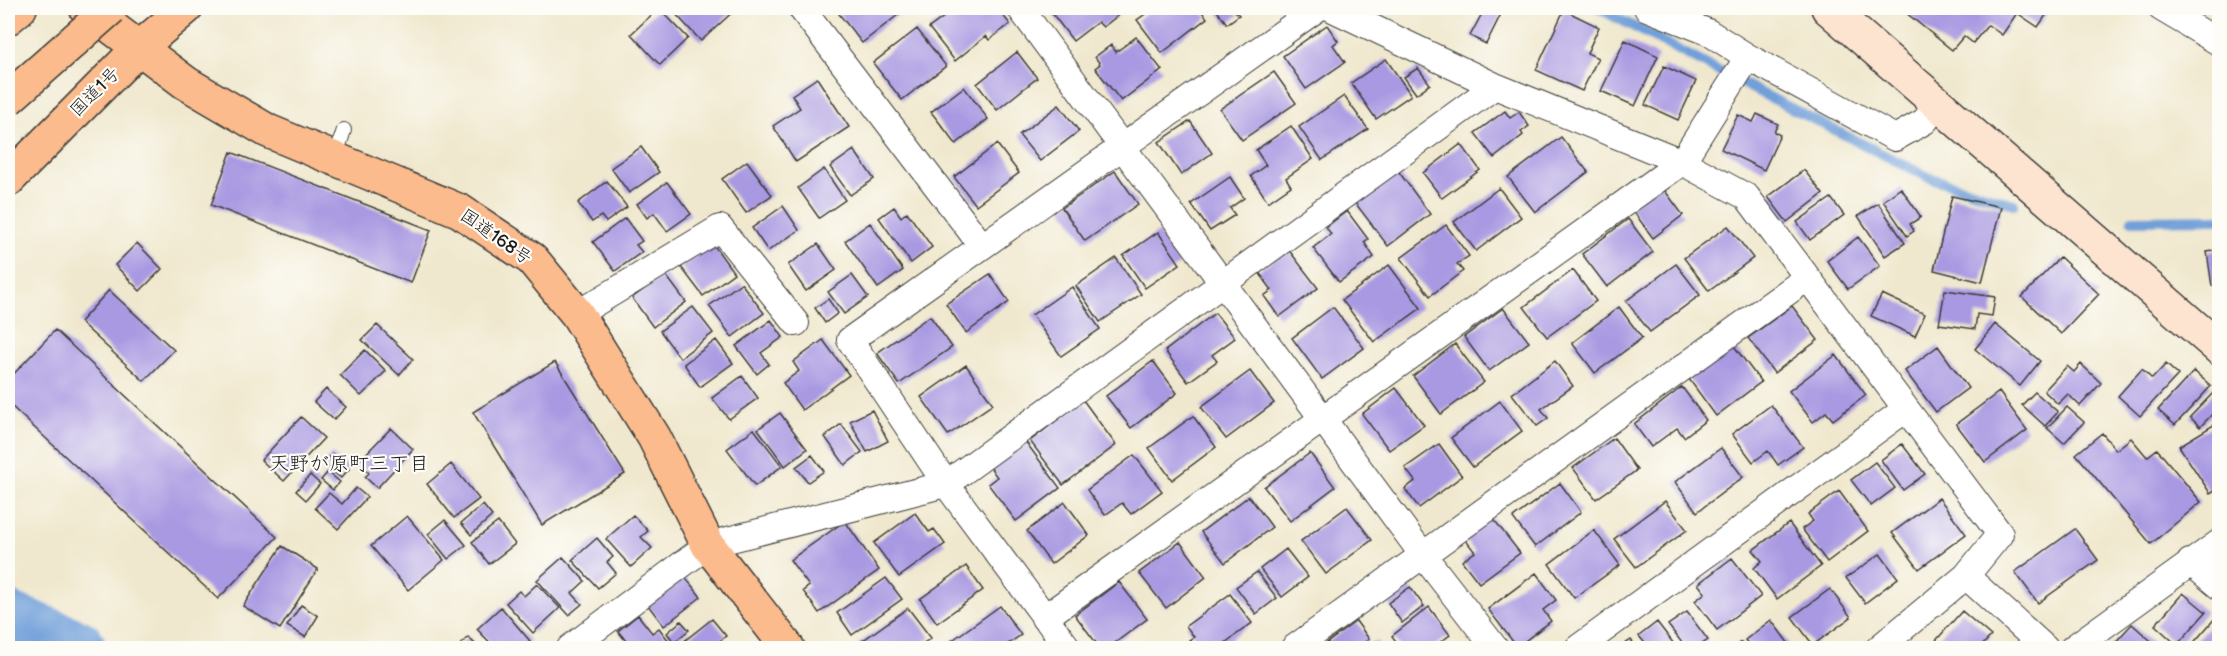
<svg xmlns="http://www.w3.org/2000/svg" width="2227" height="656" viewBox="0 0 2227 656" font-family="'Balsamiq Sans','Klee One',sans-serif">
  <rect width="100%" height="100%" fill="#fdfcf7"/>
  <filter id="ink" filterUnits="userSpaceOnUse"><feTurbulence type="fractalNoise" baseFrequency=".0167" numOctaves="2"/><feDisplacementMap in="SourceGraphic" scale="12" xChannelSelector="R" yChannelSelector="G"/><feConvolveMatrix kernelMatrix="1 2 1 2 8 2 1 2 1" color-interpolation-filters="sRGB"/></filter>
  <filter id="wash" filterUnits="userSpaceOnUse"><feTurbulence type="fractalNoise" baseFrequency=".008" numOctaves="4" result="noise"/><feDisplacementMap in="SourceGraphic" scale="24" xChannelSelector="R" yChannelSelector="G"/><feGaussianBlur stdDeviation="1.35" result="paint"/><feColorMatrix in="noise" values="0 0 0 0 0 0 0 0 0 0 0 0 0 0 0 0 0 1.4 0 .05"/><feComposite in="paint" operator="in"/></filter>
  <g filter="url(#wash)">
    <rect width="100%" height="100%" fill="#f0e8ce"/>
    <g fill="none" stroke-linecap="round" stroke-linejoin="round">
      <path stroke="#6f9fd9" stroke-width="10" d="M1598,8L1753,89L1928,177L2014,204
        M2132,220L2220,219"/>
      <path stroke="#6f9fd9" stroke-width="58" d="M8,620L77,648"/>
    </g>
    <g id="blocks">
      <path fill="#a999e2" d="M659,8L688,38L660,65L631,34Z
        M670,8H737L701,41Z
        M848,8H900L903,11L862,43L839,14Z
        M956,8H997L1010,24L989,40L986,36L955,61L929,28Z
        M1048,8H1123L1125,10L1103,27L1098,22L1073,41Z
        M1154,8H1199L1207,18L1162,53L1137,20Z
        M1215,8H1235L1233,9L1239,15L1227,24Z
        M1452,8H1468L1465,14Z
        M1485,8H1504L1486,44L1470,36Z
        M1900,8H2051L2038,27L2017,13L2002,35L1988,25L1973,43L1964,36L1952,50Z
        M1564,10L1599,27L1587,53L1598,58L1582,91L1536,70Z
        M1327,25L1338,41L1333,45L1345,62L1306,89L1283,56Z
        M917,29L946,66L902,100L873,63Z
        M1136,37L1162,70L1121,101L1095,68L1100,64L1095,57L1111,45L1116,52Z
        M1625,40L1658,56L1635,106L1601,91Z
        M1017,52L1037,78L997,110L977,84Z
        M1386,59L1411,95L1376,119L1351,83Z
        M1664,66L1696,81L1678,120L1645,105Z
        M1418,68L1430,84L1416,94L1404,77Z
        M1274,72L1296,103L1242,140L1220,109Z
        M817,78L849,127L796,162L773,126L800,108L792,95Z
        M964,87L988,119L956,144L931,112Z
        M1344,96L1368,129L1322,160L1299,127Z
        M1059,105L1079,131L1040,161L1019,135Z
        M1505,111L1510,118L1519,112L1529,126L1521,132L1523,135L1494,158L1475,133Z
        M1757,114L1778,124L1774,132L1780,135L1764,170L1721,149L1738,115L1753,122Z
        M1190,121L1212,153L1181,175L1159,142Z
        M1291,126L1313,159L1286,178L1291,186L1268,202L1251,176L1266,165L1256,150Z
        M1561,137L1588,172L1535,212L1508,177Z
        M997,144L1019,173L976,205L954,177Z
        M1461,144L1480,170L1442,198L1423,173Z
        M641,147L659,172L629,193L611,168Z
        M854,150L874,179L850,195L830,167Z
        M231,152L431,230L411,283L211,205Z
        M747,161L772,195L746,213L722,179Z
        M1396,168L1430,214L1388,246L1353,200Z
        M824,169L845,200L819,218L798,188Z
        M1804,170L1823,194L1787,222L1768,197Z
        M1115,171L1138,204L1085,241L1062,208Z
        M1230,177L1244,198L1230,208L1235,215L1210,231L1191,204Z
        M607,181L627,207L606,222L601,216L592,222L578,203Z
        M667,182L691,214L667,231L654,213L647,218L637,204Z
        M1660,184L1683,215L1653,238L1630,207Z
        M1499,188L1521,217L1476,251L1454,222Z
        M1901,188L1921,217L1910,224L1914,231L1907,236L1883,201Z
        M1952,196L2001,207L1982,282L1934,270Z
        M1831,198L1844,215L1810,240L1797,222Z
        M1878,203L1905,243L1885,256L1858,216Z
        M783,206L799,230L768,251L752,228Z
        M894,207L901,217L907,212L932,247L911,263L879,218Z
        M1347,211L1368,239L1364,242L1374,257L1339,282L1313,248L1331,234L1326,227Z
        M625,218L642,241L636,245L642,252L615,271L593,242Z
        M1628,219L1653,252L1607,287L1582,254Z
        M870,223L903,270L878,288L845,241Z
        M1446,225L1469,256L1457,264L1463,271L1430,296L1401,258Z
        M1728,226L1753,258L1709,291L1684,258Z
        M1158,232L1180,264L1145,288L1123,256Z
        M1858,237L1880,266L1848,289L1827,261Z
        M137,243L162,269L140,291L115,265Z
        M713,244L734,273L703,296L681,267Z
        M818,244L836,270L806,291L788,265Z
        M1288,249L1318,288L1279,317L1264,296L1272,290L1258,271Z
        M2220,250V285L2212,286L2207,252Z
        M2060,257L2099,294L2061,334L2022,297Z
        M1116,258L1141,294L1100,322L1076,286Z
        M1676,264L1700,295L1650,332L1626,301Z
        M1389,265L1421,308L1374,342L1342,300Z
        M1573,270L1596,301L1547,337L1524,307Z
        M665,274L686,302L653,327L632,298Z
        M990,274L1009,302L966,333L946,304Z
        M852,275L868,297L844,314L828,292Z
        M741,283L764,313L732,337L709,306Z
        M1072,287L1100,329L1061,356L1032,315Z
        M109,290L174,350L144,381L80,322Z
        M1945,290L1995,297L1992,316L1977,314L1975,329L1939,324Z
        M1882,294L1925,314L1915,336L1871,316Z
        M828,299L838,313L825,323L815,308Z
        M1792,306L1818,340L1774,373L1748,338Z
        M693,307L713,333L680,358L660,331Z
        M1333,307L1364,348L1322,379L1292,338Z
        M1619,307L1642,338L1595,373L1572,343Z
        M1503,308L1529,342L1489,371L1464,337Z
        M1215,313L1235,338L1212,355L1217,361L1188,382L1165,351Z
        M930,316L952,347L899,384L877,353Z
        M771,320L783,337L761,353L769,364L757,374L736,346Z
        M1995,324L2040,361L2020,386L1975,349Z
        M377,325L413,359L399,375L362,340Z
        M55,330L277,537L218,599L8,403V380Z
        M716,340L733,363L700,387L684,364Z
        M823,340L849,375L802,410L783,383L799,371L793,362Z
        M1731,342L1761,382L1716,416L1686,375Z
        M1455,344L1484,382L1441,414L1413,376Z
        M1938,346L1968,388L1936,412L1905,371Z
        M365,350L386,371L361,396L340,375Z
        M1836,355L1866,395L1833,420L1826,412L1813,422L1789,391Z
        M1153,361L1177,393L1131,428L1106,396Z
        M1555,361L1573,386L1541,409L1548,418L1537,426L1512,394Z
        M555,362L625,474L542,525L473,412Z
        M2081,364L2101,383L2080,406L2068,394L2058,404L2044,391L2067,366L2074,372Z
        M2166,364L2178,375L2140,416L2118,396L2142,369L2152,379Z
        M966,365L993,404L948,435L921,397Z
        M1250,371L1274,403L1226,439L1201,407Z
        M2194,371L2211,386L2175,425L2158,410Z
        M742,376L758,398L729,419L712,398Z
        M1682,387L1706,420L1684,437L1677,428L1651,447L1634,424Z
        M1396,388L1424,425L1389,450L1362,414Z
        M326,389L346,407L334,420L314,402Z
        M1999,392L2027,430L1985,462L1956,424Z
        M2035,392L2058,412L2045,426L2022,405Z
        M2213,393L2220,399V406L2200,427L2190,417Z
        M1083,400L1116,445L1063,485L1030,441Z
        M1500,401L1522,431L1473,467L1451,438Z
        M1771,405L1803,447L1778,465L1768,451L1753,462L1732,434Z
        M2067,407L2084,422L2064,443L2047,428Z
        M872,410L888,441L867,452L850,421Z
        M780,413L807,449L785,466L758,429Z
        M1193,416L1216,447L1172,480L1149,448Z
        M301,417L324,438L284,481L261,460Z
        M2220,421V487L2210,493L2179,446Z
        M841,424L862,452L845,465L825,437Z
        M391,428L413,449L377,488L365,477L369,473L358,462Z
        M754,429L782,466L755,486L727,449Z
        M2102,433L2116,450L2131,438L2147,457L2157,449L2201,502L2151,544L2076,454Z
        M1614,438L1637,470L1596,499L1573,468Z
        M1025,441L1060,488L1016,521L988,484L997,477L990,467Z
        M1439,444L1462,476L1419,508L1405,489L1415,481L1405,468Z
        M1902,444L1925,474L1903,490L1881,460Z
        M1721,448L1743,477L1697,512L1675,482Z
        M1310,453L1335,487L1290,521L1264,487Z
        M332,454L349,469L341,478L324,463Z
        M812,455L824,471L808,482L796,467Z
        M1134,455L1162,491L1131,514L1122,503L1105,515L1087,490Z
        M1875,462L1895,488L1871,506L1851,480Z
        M451,464L479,499L454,518L427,484Z
        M328,472L340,482L333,490L321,480Z
        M310,475L320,484L306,500L296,491Z
        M1560,483L1581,512L1535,547L1513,518Z
        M356,488L367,497L338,529L315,508L329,493L342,504Z
        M1839,491L1868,531L1827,562L1802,529L1813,521L1808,514Z
        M1249,496L1272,527L1225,563L1201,532Z
        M1939,498L1966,534L1919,569L1892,533Z
        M1665,501L1687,530L1636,567L1614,539Z
        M1065,502L1089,535L1051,564L1027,531Z
        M483,505L492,516L471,535L461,523Z
        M1347,507L1372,540L1326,574L1301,541Z
        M915,513L929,532L934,529L945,544L899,577L874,543Z
        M633,515L648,531L641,537L652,548L631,567L606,539Z
        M407,516L444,560L408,590L371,546Z
        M1492,517L1520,553L1479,583L1462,561L1475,552L1464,538Z
        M445,520L466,545L448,559L428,534Z
        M845,521L879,570L819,613L803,591L809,586L790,560Z
        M498,522L515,544L489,564L472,542Z
        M1789,523L1821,566L1777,599L1754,568L1762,561L1753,550Z
        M2075,529L2098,560L2038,603L2015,572Z
        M1594,530L1620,565L1574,598L1549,564Z
        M597,538L613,557L607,562L616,573L598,588L572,560Z
        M1180,542L1206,577L1166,608L1139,573Z
        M282,546L318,569L280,629L243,606Z
        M1286,549L1308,577L1282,597L1260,569Z
        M1880,554L1898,578L1865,603L1846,578Z
        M563,557L585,581L572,593L582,604L569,615L537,580Z
        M1732,558L1761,596L1717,630L1695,601L1705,593L1698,584Z
        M966,566L983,590L937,623L920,599Z
        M1257,572L1277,598L1256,614L1236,587Z
        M1536,573L1556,600L1543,610L1551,621L1517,647L1488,609Z
        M684,576L701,597L664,626L647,604Z
        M886,578L902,599L852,635L837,613Z
        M1119,582L1147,619L1108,648H1100L1075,615Z
        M537,584L560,608L533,633L506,603L519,591L524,596Z
        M1410,587L1424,606L1402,623L1388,603Z
        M1830,589L1851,617L1813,645L1792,617Z
        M2183,593L2206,612L2177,645L2155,625Z
        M1230,594L1252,623L1218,648H1196L1189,640L1194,637L1186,626Z
        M301,605L318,616L305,637L287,626Z
        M1000,606L1021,635L1002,648H951L947,644Z
        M501,607L530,641L522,648H495L477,629Z
        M1429,607L1450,635L1432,648H1401L1392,636Z
        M908,608L931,638L916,648H861L858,644Z
        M1962,611L1991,636L1980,648H1934L1931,646Z
        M1687,612L1708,640L1696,648H1686L1668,625Z
        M638,615L652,633L659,628L672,645L667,648H622L620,646L626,641L618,631Z
        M2217,616L2220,618V648H2189Z
        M712,619L726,636L711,648H681L678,646Z
        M1771,620L1792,648H1752L1745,640Z
        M681,621L689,630L674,642L667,633Z
        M1356,621L1369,639L1356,648H1331L1327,643Z
        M1657,622L1677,648H1649L1639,636Z
        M2132,624L2159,648H2110Z
        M468,637L479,648H455L460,645Z
        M1631,640L1637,648H1619Z
        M1376,641L1382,648H1366Z
        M1741,642L1746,648H1732Z"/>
    </g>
  </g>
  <g filter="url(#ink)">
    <use href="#blocks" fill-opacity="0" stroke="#3c3b37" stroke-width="1.5"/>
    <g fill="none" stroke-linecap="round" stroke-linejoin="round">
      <defs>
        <path id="lane" d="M335,158L344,130"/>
        <path id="street" d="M801,8L982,246
          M1020,8L1423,555L1495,648
          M1331,8L1495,86L1682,162L1747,197L2000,534L1966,576L1879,648
          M1647,8L1708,32L1748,57L1895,138L1925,121L1937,104
          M2161,8L2220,43
          M577,314L720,228L796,323
          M2190,562L2220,587
          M1966,576L2045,648
          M1044,618L1682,162L1748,57
          M570,648L708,545L946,484L1495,86
          M1068,648L946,484L850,340L1318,8
          M1294,648L1807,278
          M1578,648L1906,409
          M2073,648L2220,542"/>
        <path id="secondary" d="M1828,8L2220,349"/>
        <path id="highway" d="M86,8L186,83L268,131L460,211L532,259L577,314L654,437L708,545L788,648
          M8,18L20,8
          M8,180L139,48L186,8"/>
      </defs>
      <use href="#lane" stroke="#3c3b37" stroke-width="16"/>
      <use href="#street" stroke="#3c3b37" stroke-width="28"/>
      <use href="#secondary" stroke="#3c3b37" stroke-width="36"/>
      <use href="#highway" stroke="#3c3b37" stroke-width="36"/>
      <use href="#lane" stroke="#fff" stroke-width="14"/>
      <use href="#street" stroke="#fff" stroke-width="26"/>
      <use href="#secondary" stroke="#fde4d1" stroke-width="33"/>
      <use href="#highway" stroke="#fbbb8c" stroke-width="33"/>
      <defs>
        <path id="highway-bridge" d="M8,99L111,8"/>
      </defs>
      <use href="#highway-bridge" stroke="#3c3b37" stroke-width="36" stroke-linecap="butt"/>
      <use href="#highway-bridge" stroke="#fbbb8c" stroke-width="33"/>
    </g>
  </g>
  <g text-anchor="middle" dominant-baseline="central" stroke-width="4.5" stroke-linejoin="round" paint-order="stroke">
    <g font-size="18" fill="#1c1c1c" stroke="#fdfcf7">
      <text transform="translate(95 92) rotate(-45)">国道1号</text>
      <text transform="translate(496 237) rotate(35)">国道168号</text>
    </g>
    <g font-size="20" fill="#1c1c1c" stroke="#fdfcf7">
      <text x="349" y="464">天野が原町三丁目</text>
    </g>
  </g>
  <rect width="2227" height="656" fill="none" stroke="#fdfcf7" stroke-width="30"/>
</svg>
